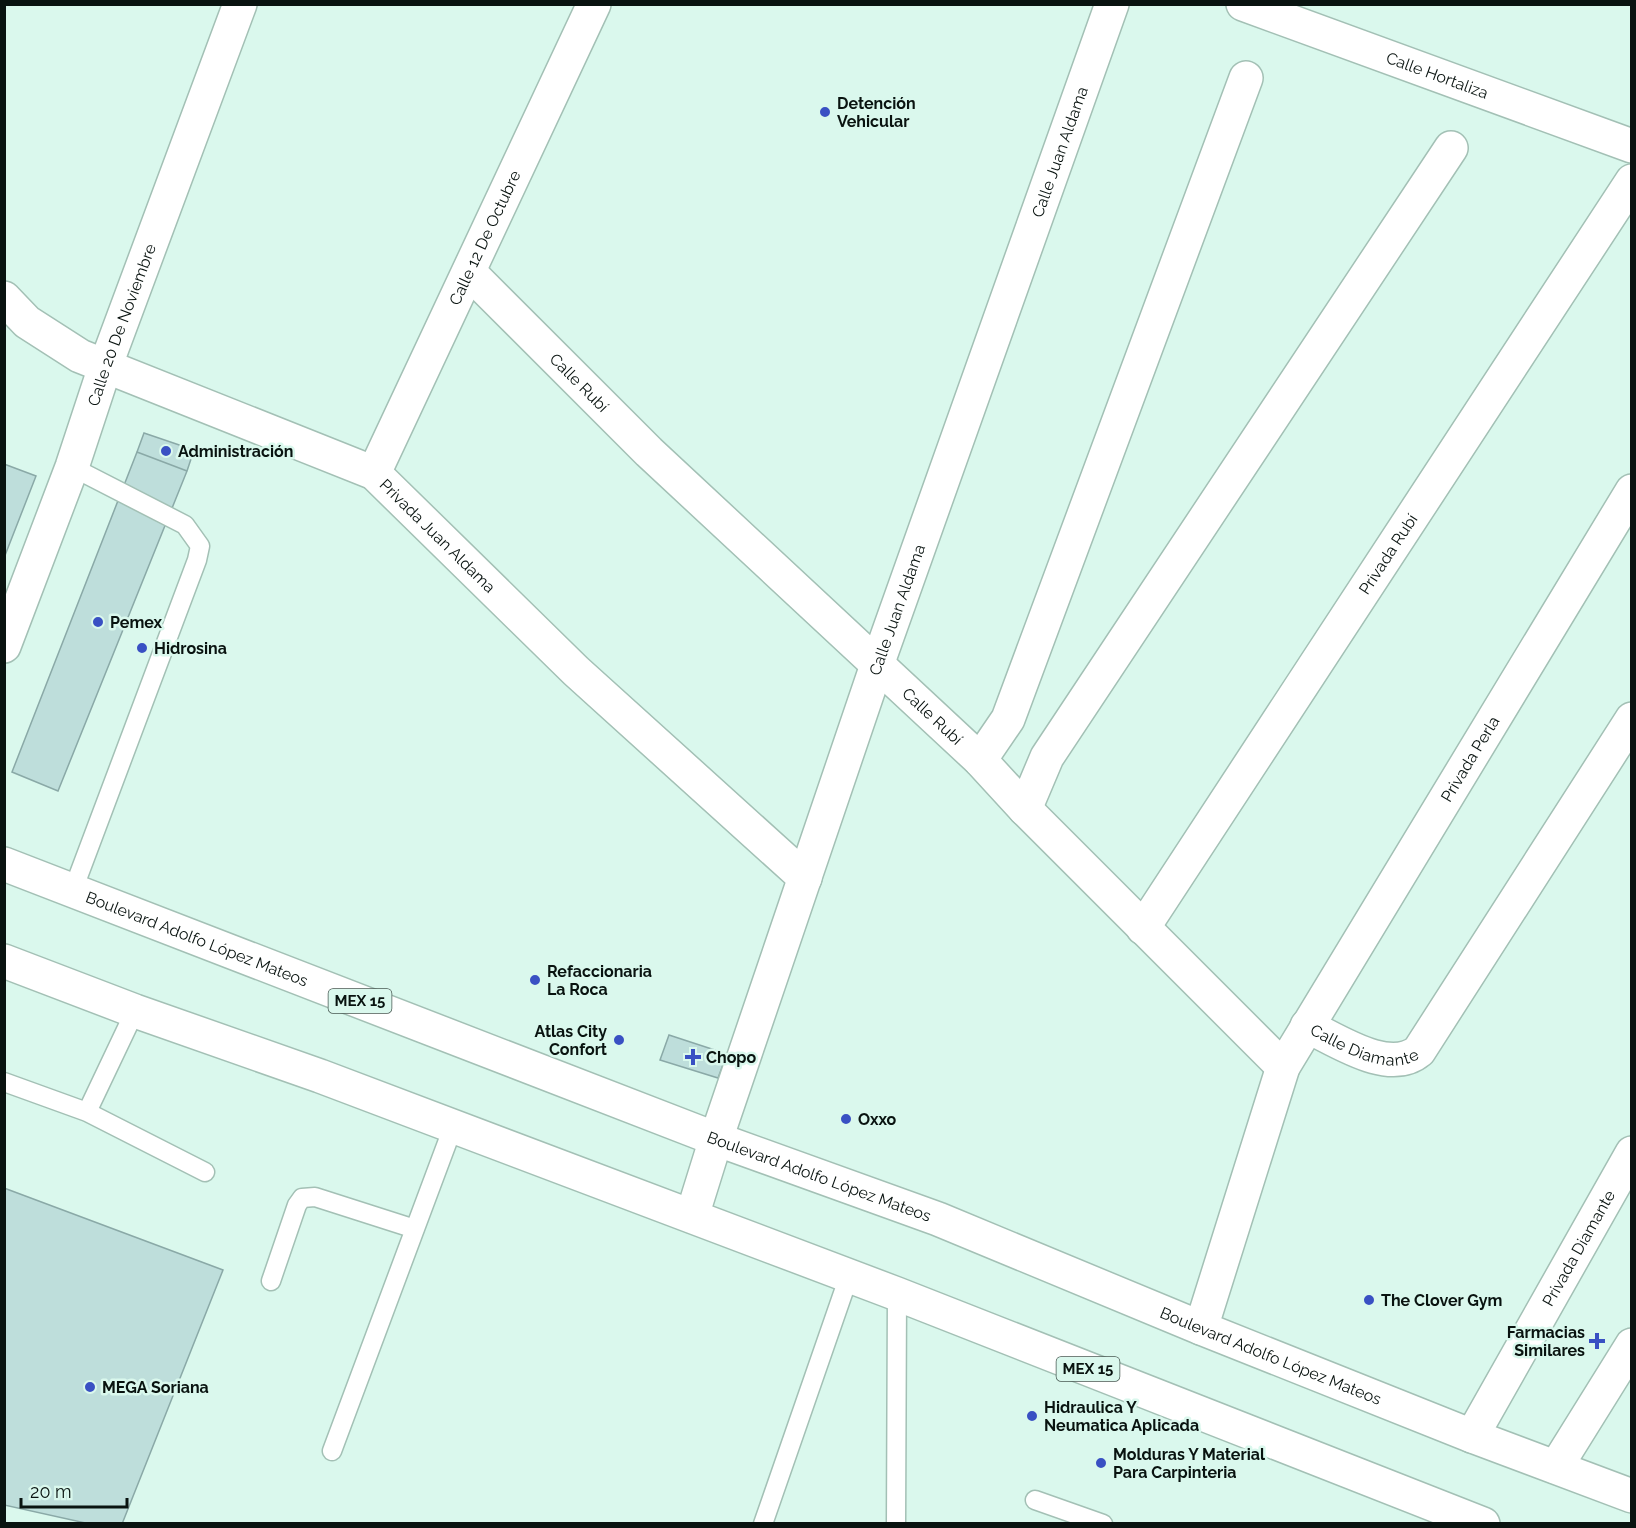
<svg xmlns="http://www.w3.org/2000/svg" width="1636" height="1528" viewBox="0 0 1636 1528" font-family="Raleway,sans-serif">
  <rect width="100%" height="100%" fill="#daf8ed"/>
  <path fill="#bededb" stroke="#8aa9a7" stroke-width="1.5" d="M144,433L194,450L187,471L137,452Z
    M137,452L187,471L58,791L12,772Z
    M4,464L36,476L4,558Z
    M669,1035L727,1054L718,1078L660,1060Z
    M4,1188L223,1270L122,1524H90L4,1505Z"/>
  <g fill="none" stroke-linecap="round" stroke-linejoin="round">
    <defs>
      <path id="service" d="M72,467L185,525L200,546L197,560L73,890
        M4,1082L87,1112L205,1172
        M87,1112L135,1011
        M271,1281L297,1205L302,1198L315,1197L415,1229
        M332,1451L453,1127
        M1035,1500L1103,1524
        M763,1524L849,1276
        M896,1524L897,1294"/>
      <g id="minor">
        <path id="s1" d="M1243,4L1632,146"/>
        <path id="s2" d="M469,272L649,452L980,760L1025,809L1283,1067"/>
        <path id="s3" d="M4,298L27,322L80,356L374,473L576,671L805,878"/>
        <path id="s4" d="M374,473L594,4"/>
        <path id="s5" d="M4,646L72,467L105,367L240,4"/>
        <path d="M980,760L1008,719L1246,78"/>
        <path d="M1025,809L1047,757L1451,148"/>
        <path id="s6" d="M1143,928L1632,181"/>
        <path id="s7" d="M1307,1026C1337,1040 1389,1076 1419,1051L1632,719"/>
        <path id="s8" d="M692,1216L716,1139L877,665L1112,4"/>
        <path id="s9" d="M1201,1328L1283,1067L1632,491"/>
        <path id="s10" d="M1472,1436L1632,1153"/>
        <path d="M1556,1467L1632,1345"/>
      </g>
      <g id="primary">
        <path id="s11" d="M4,864L716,1139L938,1219L1201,1328L1472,1436L1632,1496"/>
        <path d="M4,961L135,1011L320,1076L897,1294L1483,1524"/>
      </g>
    </defs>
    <use href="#service" stroke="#a3c0b5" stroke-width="21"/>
    <use href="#minor" stroke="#a3c0b5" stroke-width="36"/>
    <use href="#primary" stroke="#a3c0b5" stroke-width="36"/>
    <use href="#service" stroke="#fff" stroke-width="18"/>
    <use href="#minor" stroke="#fff" stroke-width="33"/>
    <use href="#primary" stroke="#fff" stroke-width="33"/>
  </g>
  <g fill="#3950c3" stroke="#daf8ed" stroke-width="2">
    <circle cx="825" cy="112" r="6"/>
    <circle cx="166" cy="451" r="6"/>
    <circle cx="98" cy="622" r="6"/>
    <circle cx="142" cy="648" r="6"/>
    <circle cx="535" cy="980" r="6"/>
    <circle cx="619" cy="1040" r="6"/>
    <path d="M690 1048h6v6h6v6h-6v6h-6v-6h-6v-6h6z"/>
    <circle cx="846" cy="1119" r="6"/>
    <circle cx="1369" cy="1300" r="6"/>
    <path d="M1594 1332h6v6h6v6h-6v6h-6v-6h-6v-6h6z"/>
    <circle cx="90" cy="1387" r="6"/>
    <circle cx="1032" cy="1416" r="6"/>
    <circle cx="1101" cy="1463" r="6"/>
  </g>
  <g text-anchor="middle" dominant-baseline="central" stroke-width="5" stroke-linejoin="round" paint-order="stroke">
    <g fill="#daf8ed" stroke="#485852" stroke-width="1.5">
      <rect x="328.5" y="989" width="63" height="24" rx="4.5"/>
      <rect x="1056.5" y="1357" width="63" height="24" rx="4.5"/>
    </g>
    <g font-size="15" font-weight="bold" fill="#091310">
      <text x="360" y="1001">MEX 15</text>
      <text x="1088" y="1369">MEX 15</text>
    </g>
    <g font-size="16" fill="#091310" stroke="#daf8ed">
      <text stroke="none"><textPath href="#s1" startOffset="207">Calle Hortaliza</textPath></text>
      <text stroke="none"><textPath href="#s8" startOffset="1126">Calle Juan Aldama</textPath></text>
      <text stroke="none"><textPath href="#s4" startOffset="260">Calle 12 De Octubre</textPath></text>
      <text stroke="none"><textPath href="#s5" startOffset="342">Calle 20 De Noviembre</textPath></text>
      <text stroke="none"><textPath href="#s2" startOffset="156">Calle Rubí</textPath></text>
      <text stroke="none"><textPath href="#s3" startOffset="502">Privada Juan Aldama</textPath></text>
      <text stroke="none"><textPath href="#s6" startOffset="447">Privada Rubí</textPath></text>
      <text stroke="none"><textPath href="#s8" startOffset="640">Calle Juan Aldama</textPath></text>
      <text stroke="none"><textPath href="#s2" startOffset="642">Calle Rubí</textPath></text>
      <text stroke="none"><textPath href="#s9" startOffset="634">Privada Perla</textPath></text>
      <text stroke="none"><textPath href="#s11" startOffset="207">Boulevard Adolfo López Mateos</textPath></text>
      <text stroke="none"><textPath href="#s7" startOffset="62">Calle Diamante</textPath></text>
      <text stroke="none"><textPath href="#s11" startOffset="873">Boulevard Adolfo López Mateos</textPath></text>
      <text stroke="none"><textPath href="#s10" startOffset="216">Privada Diamante</textPath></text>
      <text stroke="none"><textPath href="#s11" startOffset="1359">Boulevard Adolfo López Mateos</textPath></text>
    </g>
    <g font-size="16" font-weight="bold" fill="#091310" stroke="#daf8ed" text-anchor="start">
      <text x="837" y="103">Detención<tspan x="837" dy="18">Vehicular</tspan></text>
      <text x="178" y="451">Administración</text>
      <text x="110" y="622">Pemex</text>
      <text x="154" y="648">Hidrosina</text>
      <text x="547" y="971">Refaccionaria<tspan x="547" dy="18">La Roca</tspan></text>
      <text x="607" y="1031" text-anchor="end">Atlas City<tspan x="607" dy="18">Confort</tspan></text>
      <text x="706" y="1057">Chopo</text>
      <text x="858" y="1119">Oxxo</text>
      <text x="1381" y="1300">The Clover Gym</text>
      <text x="1585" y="1332" text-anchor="end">Farmacias<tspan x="1585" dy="18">Similares</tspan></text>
      <text x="102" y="1387">MEGA Soriana</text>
      <text x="1044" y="1407">Hidraulica Y<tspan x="1044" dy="18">Neumatica Aplicada</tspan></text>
      <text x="1113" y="1454">Molduras Y Material<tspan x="1113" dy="18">Para Carpinteria</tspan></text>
    </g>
  </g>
  <rect width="1636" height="1528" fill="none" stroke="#091310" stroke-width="12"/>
  <path d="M21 1498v9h106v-9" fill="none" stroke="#091310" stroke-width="3"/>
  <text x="30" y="1498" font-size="18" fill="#091310" stroke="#daf8ed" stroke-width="4.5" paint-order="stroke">20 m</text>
</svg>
